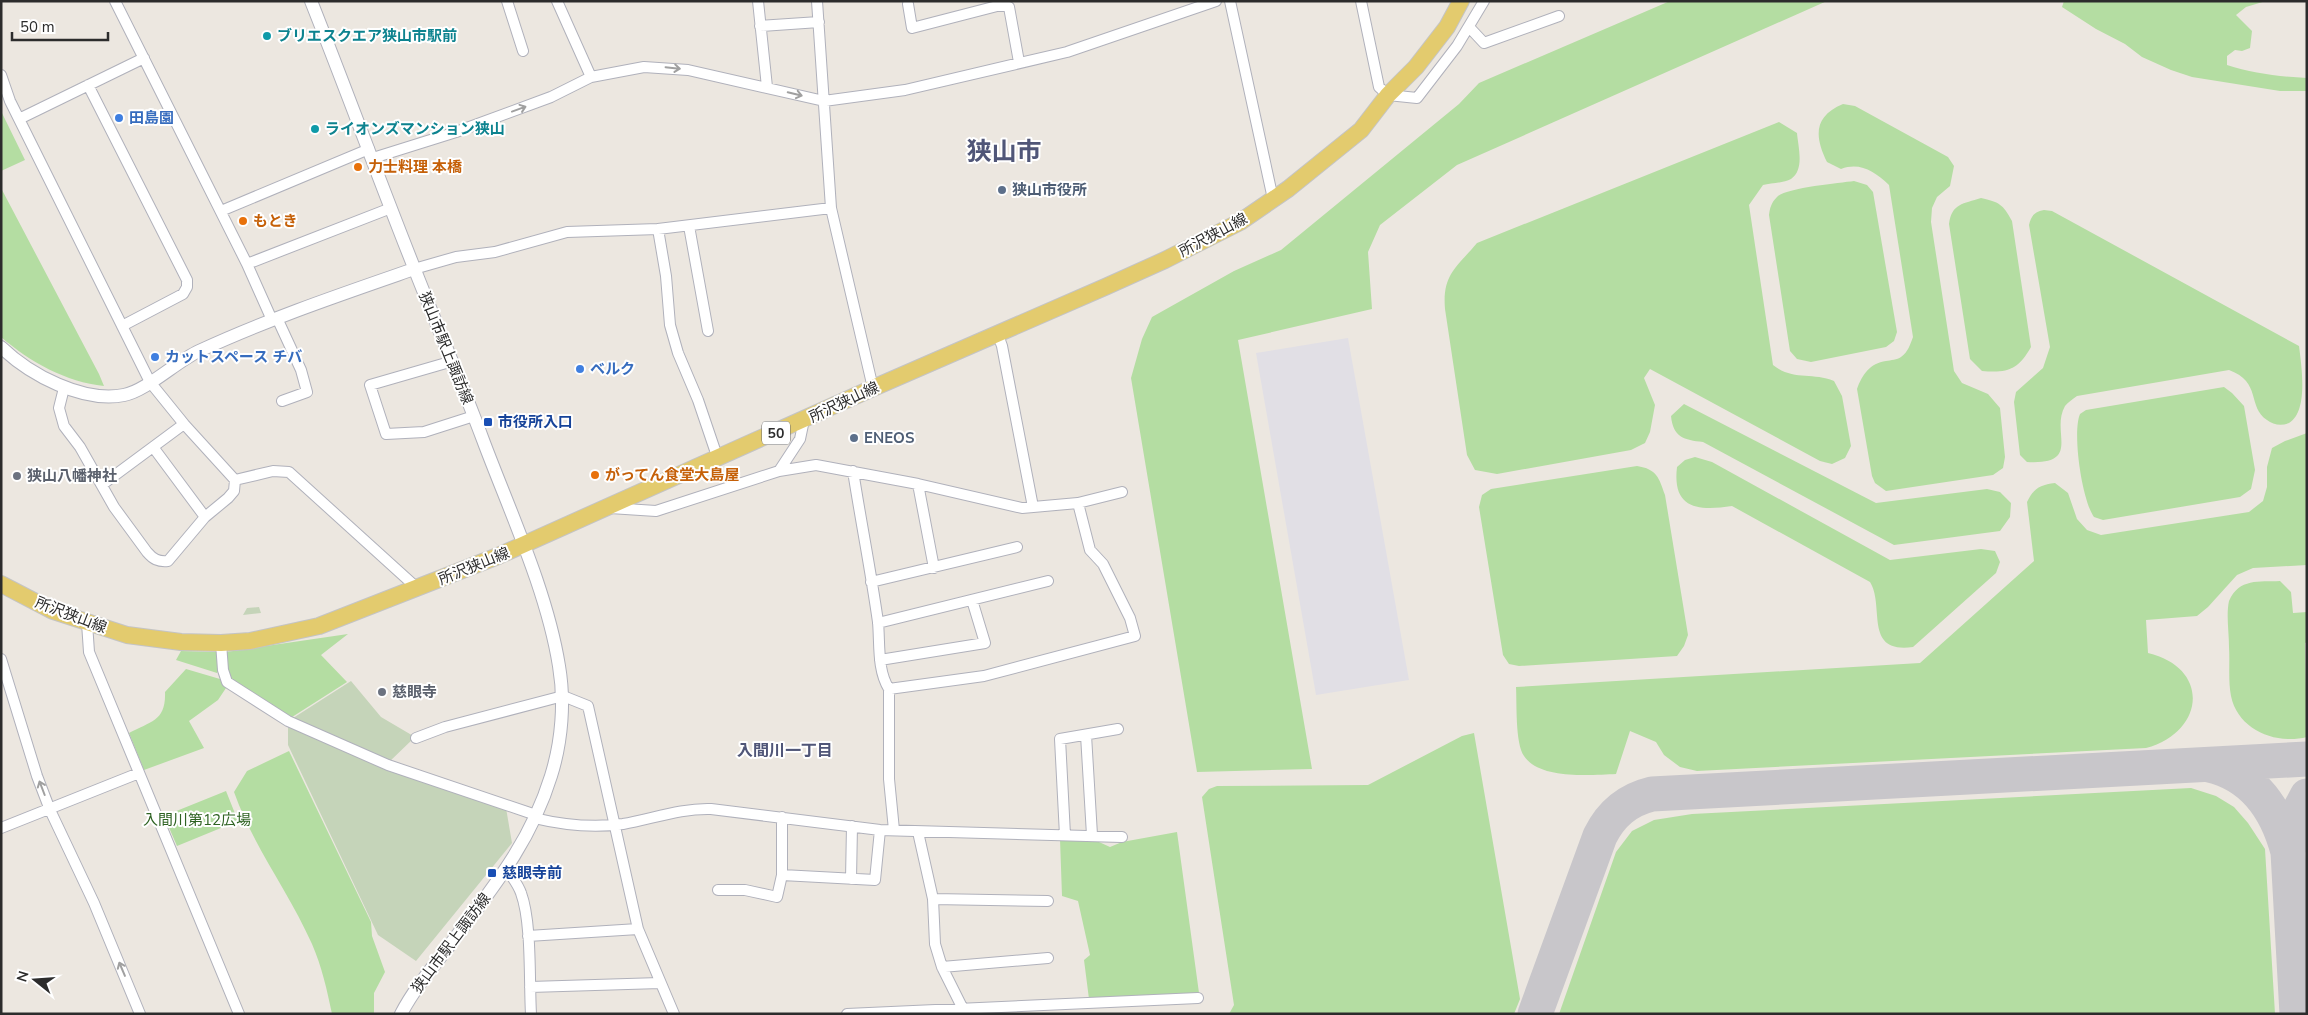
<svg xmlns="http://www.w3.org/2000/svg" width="2308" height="1015" viewBox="0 0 2308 1015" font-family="'Nunito Sans','Noto Sans JP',sans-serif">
  <rect width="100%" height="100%" fill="#ece7e0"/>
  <path fill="#e1dfe5" d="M1348,338L1409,680L1316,695L1256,353Z"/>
  <path fill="#b4dda2" d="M1670,1H1827L1457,165L1380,225L1368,252L1372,309L1238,340L1312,769L1197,772L1131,378L1142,339L1152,317L1234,271L1281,250L1459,104L1479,83Z
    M2064,1H2266L2246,7L2236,15L2252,31L2250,48L2242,51L2235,50L2227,56V65C2252,73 2280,77 2307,78V91H2280L2192,77L2171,70L2142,57L2125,44L2096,29L2062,7Z
    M1843,104L1855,106L1948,157L1954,166L1950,186L1937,197L1932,208L1931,222L1954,371L1962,383L1988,394L2000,408L2005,457L2003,468L1993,475L1886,491L1875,483L1872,476L1857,389C1862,375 1870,363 1886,361C1891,360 1897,360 1901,357C1908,352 1910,345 1913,337L1889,185C1874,171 1860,162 1841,169L1827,162C1814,136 1814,116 1843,104Z
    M1,111L25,160L1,171Z
    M1779,122L1797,133C1798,146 1805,170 1791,179C1784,183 1771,183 1763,185L1749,205L1773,365C1793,381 1812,372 1834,381L1842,396L1851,446L1845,458L1832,464L1820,461L1650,369L1644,378L1655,405L1650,432L1645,443L1631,450L1497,474L1475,470L1467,455L1445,309C1442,274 1457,267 1477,243Z
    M1854,181L1867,185L1873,192L1897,332L1894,341L1886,347L1811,362L1797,359L1790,351L1769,215C1770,208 1771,203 1777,197C1785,188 1839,183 1854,181Z
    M1,188L99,374L104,386C66,382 30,362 1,337Z
    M1981,198C1999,202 2003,204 2012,221L2031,347C2018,370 2008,373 1982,371L1970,359L1949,224C1952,203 1963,204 1981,198Z
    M2044,210L2052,211L2299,346C2302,369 2308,412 2289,423C2282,426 2273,425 2267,420C2247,407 2262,382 2229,370L2077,396C2073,399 2068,402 2065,406C2050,432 2083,465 2027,462L2020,455L2014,402L2016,392L2043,368L2050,347L2029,225C2031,216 2034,212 2044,210Z
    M2224,387L2232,393L2244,406L2255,470L2251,489L2240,497L2103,520L2094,517C2082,500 2072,433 2080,414L2086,410Z
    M1684,404L1876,503L1987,489L2000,492L2011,503L2010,517L2000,531L1894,545L1703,442C1684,440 1673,437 1671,416Z
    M2307,433V565L2253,568L2237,575L2208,607L2197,616L2146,620L2148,653C2211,668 2205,732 2146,748L1697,771L1680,767L1664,755L1656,742L1630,731L1616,774C1591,775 1540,780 1524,756C1515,743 1517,703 1516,687L1920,663L2034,561L2027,502C2034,488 2040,485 2055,483L2068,493L2077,519L2087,530L2101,535L2249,512L2263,501L2267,487V467L2272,448L2285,441Z
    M1695,457L1712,462L1890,560L1981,549L1995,551L2000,562L1996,573L1913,647C1863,654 1885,606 1870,582L1732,506C1698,511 1672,509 1677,467L1685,460Z
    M1637,466C1657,469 1659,478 1665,495L1688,635L1684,646L1677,656L1519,666L1509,664L1503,655L1479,507L1482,495L1491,489Z
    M2280,581L2291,592L2293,613L2307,612V642L2305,643L2307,737C2276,745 2238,730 2231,696C2228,681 2230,663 2229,647C2229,632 2226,615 2229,601C2239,578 2259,582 2280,581Z
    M348,634L321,655L347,682L289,719L229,680L226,652Z
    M181,651L218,652L219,670L217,673L176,660Z
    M186,669L220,679L226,688L218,700L189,721L204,748L144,770L129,733C151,721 166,721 165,692Z
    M1474,733L1520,999L1514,1014H1229L1234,1005L1202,797L1209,789L1217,786L1368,785L1462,736Z
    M289,751L371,922L372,936L385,972L374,993V1014H332C327,990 322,967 312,944C289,892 253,846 234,792L247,771Z
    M2191,788L2216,796L2234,807L2248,823L2265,849L2275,1014H1559L1616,852L1632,831L1654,820L1692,814Z
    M226,791L238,821L177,846L164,816Z
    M1177,832L1199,993L1089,999L1084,960L1090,955L1078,901L1062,896L1060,839L1099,842L1110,847L1122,842Z"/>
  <path fill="#c5d4b9" d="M259,607L261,613L243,615L247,608Z
    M351,681L381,717L415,737L387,764L290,720Z
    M288,722L506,808L512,843L416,961L378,935L288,745Z"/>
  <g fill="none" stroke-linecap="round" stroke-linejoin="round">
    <path stroke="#c8c6ca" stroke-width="35" d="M2209,765C2254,775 2277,810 2288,852
      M1535,1014L1600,836C1611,814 1627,800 1652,794L2307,759
      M2297,1014L2288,852L2295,819L2307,796"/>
    <defs>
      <path id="minor" d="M115,1L247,264L272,320
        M507,1L523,51
        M557,1L591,77
        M758,1L767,87
        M817,1L831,208L873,388
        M1230,1L1273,199
        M1361,1L1379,87L1388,95L1417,98L1457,46L1484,1
        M908,4L912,28L1001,5L1009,7L1019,62
        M760,26L819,22
        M1469,27L1484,43L1559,16
        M1,75L10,101L150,382L184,424L235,480L234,491L228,498L205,517L168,561C158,562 153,559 147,552L114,507L80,447L64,426L59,408L64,388
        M88,85L187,280V287L183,294L122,326
        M19,119L144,58
        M373,158L456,132L551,97L591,77L644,67L688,70L824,101L905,90L1067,52L1216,1
        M221,211L369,149
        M689,226L708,331
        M658,229L666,276L670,325L678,353L698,400L718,459
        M247,264L391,208
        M414,269L456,257L495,252L567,232L658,229L831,208
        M277,318L301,370L307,392L282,401
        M998,335L1002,346L1033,507
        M453,361L370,385L386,434L424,432L474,416
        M153,447L205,517
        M779,471L816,465L918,484L1022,508L1078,503L1122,492
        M853,471C861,522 871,572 878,622C880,644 877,670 889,689V779L894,830
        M235,480L273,471L289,472L417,588
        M103,484L184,424
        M918,484L934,568
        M610,508L656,511L779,471L800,439L804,420
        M871,582L1017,547
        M87,623L89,652L239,1014
        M878,623L1048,581
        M221,643L223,670L227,682L288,721L388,765L536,815
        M1,659L37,776L50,810L94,903L140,1014
        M880,660L985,643L972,600
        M889,689L984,676L1135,636L1130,618L1103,564L1090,550L1078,503
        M1086,735L1092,835
        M416,738L445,727L563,696L588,706L638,929L674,1014
        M534,818C563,825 593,828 623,824C652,819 681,808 711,809L880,830L1122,837
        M1,828L139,773
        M918,832L933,899L935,944L942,967L963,1009
        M1065,835L1060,739L1118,729
        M507,869C511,876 518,884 521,893C532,923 529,981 531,1014
        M782,875L875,880L880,830
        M851,879L852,826
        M718,890H745L777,897L782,875V817
        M933,899L1048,901
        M528,936L638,929
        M942,967L1048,958
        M530,987L660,983
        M847,1014L1198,998"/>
      <path id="tertiary" d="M311,1C346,89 378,177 413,265C436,324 461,381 483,440C510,512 547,591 559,666C565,701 562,741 551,776C530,844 491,890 449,946C432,968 414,989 401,1014
        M1,347C30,375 83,403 124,395C146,391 177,361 199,351C268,319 342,294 414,269"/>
      <path id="primary" d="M1,584L53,611L127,635L181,642L221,643L250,641L319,626L498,556L873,388L1105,287L1165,260L1240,222L1288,189L1361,130L1388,95L1416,67L1447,27L1461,1"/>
    </defs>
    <use href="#minor" stroke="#b0b1bb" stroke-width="12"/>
    <use href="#tertiary" stroke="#b0b1bb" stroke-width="14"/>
    <use href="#primary" stroke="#c4c4c4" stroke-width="18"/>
    <use href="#minor" stroke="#fff" stroke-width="10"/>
    <use href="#tertiary" stroke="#fff" stroke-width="12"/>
    <use href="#primary" stroke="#e3cb6e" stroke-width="16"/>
  </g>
  <defs><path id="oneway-shaft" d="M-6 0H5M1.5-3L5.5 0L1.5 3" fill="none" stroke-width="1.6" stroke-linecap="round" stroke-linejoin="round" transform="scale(1.25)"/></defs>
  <g stroke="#a0a0a0">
    <use href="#oneway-shaft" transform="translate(673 68) rotate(6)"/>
    <use href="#oneway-shaft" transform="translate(795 94) rotate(14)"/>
    <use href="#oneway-shaft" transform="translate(519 109) rotate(-20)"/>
    <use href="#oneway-shaft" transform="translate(42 788) rotate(-111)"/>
    <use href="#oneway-shaft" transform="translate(122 969) rotate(-113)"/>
  </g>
  <g fill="#0f9aa8" stroke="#fff" stroke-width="2">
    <circle cx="267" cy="36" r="5"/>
    <circle cx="315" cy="129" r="5"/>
  </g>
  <g fill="#3f7fe0" stroke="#fff" stroke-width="2">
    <circle cx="119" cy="118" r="5"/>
    <circle cx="155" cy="357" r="5"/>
    <circle cx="580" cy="369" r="5"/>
  </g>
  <g fill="#e8710a" stroke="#fff" stroke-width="2">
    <circle cx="358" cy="167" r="5"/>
    <circle cx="243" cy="221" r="5"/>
    <circle cx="595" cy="475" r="5"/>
  </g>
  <g fill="#5c6f8a" stroke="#fff" stroke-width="2">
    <circle cx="1002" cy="190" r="5"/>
    <circle cx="854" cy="438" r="5"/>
  </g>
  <g fill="#1a4fb4" stroke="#fff" stroke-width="2">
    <rect x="483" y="417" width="10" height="10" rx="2.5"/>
    <rect x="487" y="868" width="10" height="10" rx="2.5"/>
  </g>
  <g fill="#6b7280" stroke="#fff" stroke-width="2">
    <circle cx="17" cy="476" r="5"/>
    <circle cx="382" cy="692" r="5"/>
  </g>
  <g text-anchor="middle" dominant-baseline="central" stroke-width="4" stroke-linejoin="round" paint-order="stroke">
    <rect fill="#fff" stroke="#6b6b6b" stroke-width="1" x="762" y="421.5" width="28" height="23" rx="4"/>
    <g font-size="14" font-weight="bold" fill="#2c2c2c">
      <text x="776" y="433">50</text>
    </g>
    <g font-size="15" font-weight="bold" fill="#0d838f" stroke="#fff" text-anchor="start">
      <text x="277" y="36">ブリエスクエア狭山市駅前</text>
      <text x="325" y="129">ライオンズマンション狭山</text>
    </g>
    <g font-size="15" font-weight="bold" fill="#366cbe" stroke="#fff" text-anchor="start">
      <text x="129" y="118">田島園</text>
      <text x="165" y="357">カットスペース チバ</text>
      <text x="590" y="369">ベルク</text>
    </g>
    <g font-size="15" font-weight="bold" fill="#c56008" stroke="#fff" text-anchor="start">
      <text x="368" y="167">力士料理 本橋</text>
      <text x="253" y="221">もとき</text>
      <text x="605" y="475">がってん食堂大島屋</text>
    </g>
    <g font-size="15" font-weight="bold" fill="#4e5e75" stroke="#fff" text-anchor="start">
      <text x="1012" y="190">狭山市役所</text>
      <text x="864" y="438">ENEOS</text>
    </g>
    <g font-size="15" fill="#2c2c2c" stroke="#fff">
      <text transform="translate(1213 235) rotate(-28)">所沢狭山線</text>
      <text transform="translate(446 348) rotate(68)">狭山市駅上諏訪線</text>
      <text transform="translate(844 402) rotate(-25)">所沢狭山線</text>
      <text transform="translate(474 566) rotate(-22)">所沢狭山線</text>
      <text transform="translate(71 615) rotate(21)">所沢狭山線</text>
      <text transform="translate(451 943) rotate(-53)">狭山市駅上諏訪線</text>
    </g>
    <g font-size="15" font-weight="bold" fill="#164399" stroke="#fff" text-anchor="start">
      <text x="498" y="422">市役所入口</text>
      <text x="502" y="873">慈眼寺前</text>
    </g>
    <g font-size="15" font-weight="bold" fill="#5b616d" stroke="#fff" text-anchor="start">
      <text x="27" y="476">狭山八幡神社</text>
      <text x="392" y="692">慈眼寺</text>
    </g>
    <g font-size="15" fill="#2e6222" stroke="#fff">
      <text x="197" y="820">入間川第12広場</text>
    </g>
    <g font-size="16" font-weight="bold" fill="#505678" stroke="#fff">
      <text x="785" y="751">入間川一丁目</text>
    </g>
    <g font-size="25" font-weight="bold" fill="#505678" stroke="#fff">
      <text x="1004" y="152">狭山市</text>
    </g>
  </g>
  <rect width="2308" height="1015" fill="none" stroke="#2c2c2c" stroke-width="5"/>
  <g transform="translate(35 980) rotate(287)" stroke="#ffffff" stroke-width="4" paint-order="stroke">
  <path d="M0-4L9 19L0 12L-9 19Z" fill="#2c2c2c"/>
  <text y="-8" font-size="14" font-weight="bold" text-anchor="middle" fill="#2c2c2c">N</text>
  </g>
  <path d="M12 32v8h96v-8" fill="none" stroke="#2c2c2c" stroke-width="2.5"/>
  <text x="20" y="32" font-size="15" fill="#2c2c2c" stroke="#ffffff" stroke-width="4" paint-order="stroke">50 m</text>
</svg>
